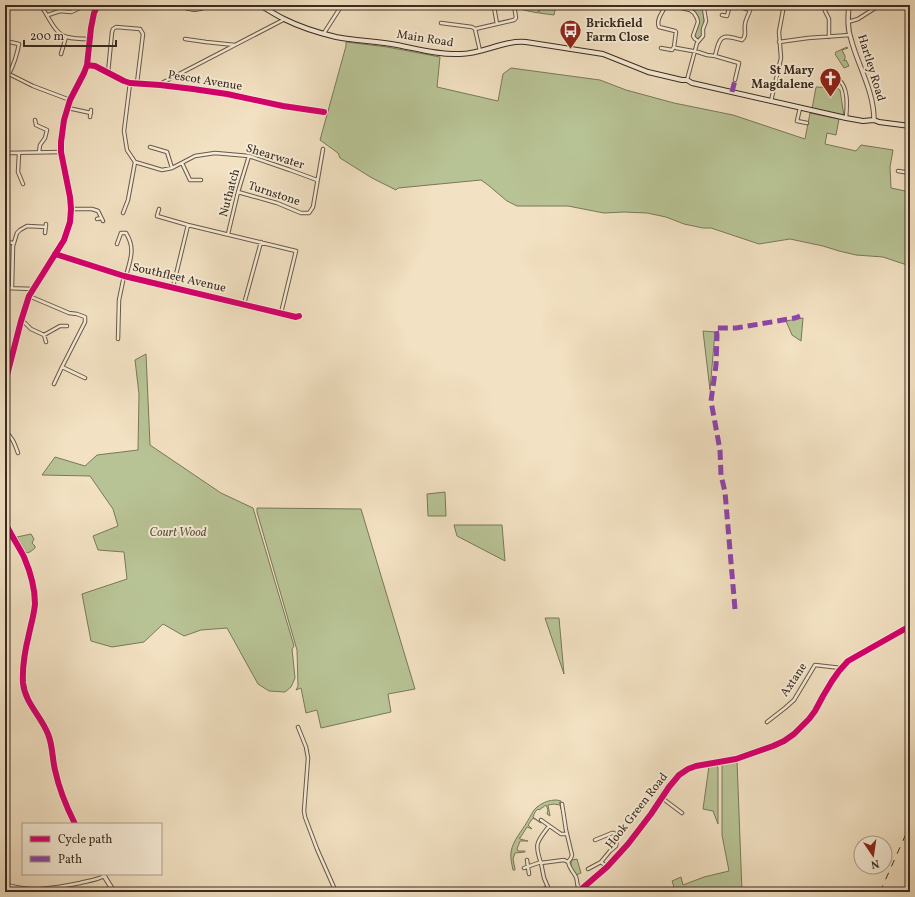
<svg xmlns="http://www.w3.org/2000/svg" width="915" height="897" viewBox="0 0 915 897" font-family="Vollkorn,serif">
  <rect width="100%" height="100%" fill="#f2e1c2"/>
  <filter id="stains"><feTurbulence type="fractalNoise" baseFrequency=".005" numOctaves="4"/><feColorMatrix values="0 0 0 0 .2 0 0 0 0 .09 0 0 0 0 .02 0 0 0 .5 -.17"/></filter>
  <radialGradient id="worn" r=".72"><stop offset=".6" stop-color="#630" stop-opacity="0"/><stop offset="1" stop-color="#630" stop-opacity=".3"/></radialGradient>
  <path fill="#b8c395" stroke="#79785a" d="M523,5H539L538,13L523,10Z
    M540,5H556L554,15L539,13Z
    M696,7L703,9C703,13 705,19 704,22C703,27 702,31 702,36L697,39L696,38L694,34L699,23L694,12Z
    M346,42L387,47L440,57L437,87L498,101L503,74L511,68L600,80L626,90L674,103L733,115L805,139L810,113L839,119L836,135L827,133L825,144L856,151L861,145L893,150L890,167L891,188L910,192V266L883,257L856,255L839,251L823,246L790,239L759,244L711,228H703L684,224L666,217L647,213L624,212L604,213L568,206H517L507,201L488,185L481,180L398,188L396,190L372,178L340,158L338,153L320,140L346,46Z
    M847,47L848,48L842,50L845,56V59L844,60V61L846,60L849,66L844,68L835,54L836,52Z
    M816,87L837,88L840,90L844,116L812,109Z
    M803,318L801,341L792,335L786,321Z
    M703,331L715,332L710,390Z
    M146,354L150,445L221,493L253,508L294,646L292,649L295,678L291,687L285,692L269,691L258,684L227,628L201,630L184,636L163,624L144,642L112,647L91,641L82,594L127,579L124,552L98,550L93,536L118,526L113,509L90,476L42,475L55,457L85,466L97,455L138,450L139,394L135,360Z
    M445,492L446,516H428L427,494Z
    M257,508L361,509L415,689L388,694L391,712L321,728L317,710L306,713L301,688L296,690L298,686L297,650L257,512Z
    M454,525H502L505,561L457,536Z
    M31,534L34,539L32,543L35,546V548L30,552L26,553L17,537Z
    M545,618H559L564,674Z
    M737,761L742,892H658L674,887L672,881L681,877L683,885L704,877L729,871L722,835V764Z
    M717,765L718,768V824L713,811L703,809L709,766Z
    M557,800L561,801V802H560L559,803L561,804V809L560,805L554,804L548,805L550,816L547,814L548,810L546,805L539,810L538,809L535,812L533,817L541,823L533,818L528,825L532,829L527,827L520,838H519L520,839L528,841H520L517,849L518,851H525V852L515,853L513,859L515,869V870H513C512,865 510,857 511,852C513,840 522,831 527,822C531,816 532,811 537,807C544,802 549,800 557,800Z
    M577,859L581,873L576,875C573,870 569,866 572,860Z"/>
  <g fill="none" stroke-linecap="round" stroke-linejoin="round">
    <defs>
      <path id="minor" d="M40,5C48,14 54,34 67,37C74,39 82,39 90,39
        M734,5L750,10
        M825,5V11L829,19V37
        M494,7L497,24
        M48,15L60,11L71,12L82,7
        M722,15L727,16L730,5
        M848,22L858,19L880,5
        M441,23L472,27L475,29L480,51
        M475,29L514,20L516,18L514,5
        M324,33L342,5
        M185,39L206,42L235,45
        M5,41L19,44C17,55 14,64 9,74
        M698,41L695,39L693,36L698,22L697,18L694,13L690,10L669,5L665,7C662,13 656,20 659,27L675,31L676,32L674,47L676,48L698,52L707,55L715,56L739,63L735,80
        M779,42L808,38L850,35
        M661,48L672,50L674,47
        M61,54L66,37
        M715,56C720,35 721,34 742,40C747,36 744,31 745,24C746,18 750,12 752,5
        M87,65L95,66L124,81L130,83L160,85L193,89L227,94L283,106L324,112
        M5,72L33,86L70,100
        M108,73L112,32L113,29L116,27L140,29L143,34L137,83
        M826,76C830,76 835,76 838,79C849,87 847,107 846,118
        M687,80L697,43L703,36V29L706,21L704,9L705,5
        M130,83L124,131L127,150L135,162
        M160,84L285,19
        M771,101L781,58L779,32L784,5
        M68,108L91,113
        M800,108L797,121L807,123
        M90,117L91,110
        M35,120L36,125L47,130L45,138L40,145L39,152
        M150,147L167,152L172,168
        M5,153L61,152
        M19,153L18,172L23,184
        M135,162L162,170L172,168L195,156L215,153L249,156L290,170L317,180
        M182,163L190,180H201
        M898,171L910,173
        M907,173L909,153
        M238,192L277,203L301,213H309L313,207L323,149
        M71,209H92L98,211L103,221
        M159,209L157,216L188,225L296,251L281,313
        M123,213L128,200L135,162
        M97,219L101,218
        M45,233L46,224
        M228,234L238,192L249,156
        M5,242L14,243
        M117,244L121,233H126C136,249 130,260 126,276
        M55,254L124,276L296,317L299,316
        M173,287L188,225
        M5,288L33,289
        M12,288L13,246L17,233L20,230L27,226L46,227
        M29,296L69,313L77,314L85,317V322L62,367L54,384
        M244,304L261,242
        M21,321L25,323L31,329L44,335L46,342
        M44,335L60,326H67
        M118,339L119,300L124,276
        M62,367L85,378
        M5,432C13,437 15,445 18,453
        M767,722L785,708L794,700L815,665L841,668
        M298,727L306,747L308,758L304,811L305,817L317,849L336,892
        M662,798L682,813
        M562,804L566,830L572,855L571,858L568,862C570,870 573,871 576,877C578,882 576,886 580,890
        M541,820L561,834H567
        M595,840L612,833H614L617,839L616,846L610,851L601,862
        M527,860L529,874
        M541,863C534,843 537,842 549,826
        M524,868L541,862
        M588,869L601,862L607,867
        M5,884C30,893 55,888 80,883C88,881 97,880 104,876
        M543,890L548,887
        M550,892L544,878L541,863L564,860L568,862"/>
      <path id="tertiary" d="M849,5C848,16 847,28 851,39C858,66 874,91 874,120
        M5,383L21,321L29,296L64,240L70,222L71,209L70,197L61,152V142L64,120L70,100L84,73L87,65L91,28L94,13L98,5
        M5,522C10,534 18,545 24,557C30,571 35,589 35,604C34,615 31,624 29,634C25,650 22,666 23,683C25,703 41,716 48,734C53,746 52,758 55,770C59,789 66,806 75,824
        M103,874L114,892
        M578,892L607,867L628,844L651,814L669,787L679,775L688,769L696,766L736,759L773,746L784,741L794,734L809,719L815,711L823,696L832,681L839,671L848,661L910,626"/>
      <path id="secondary" d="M119,5H124
        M179,5C193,10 196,10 210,5
        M260,5C268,10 276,15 284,19C300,27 319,33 336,37C356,41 377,41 397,45C418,49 439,55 460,54C483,54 503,40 526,42L603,54L648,72L682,80H687L692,83L846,118L863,121L874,120L879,122L910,126"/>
    </defs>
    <use href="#minor" stroke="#685948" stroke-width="4.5"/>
    <use href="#tertiary" stroke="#685948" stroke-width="5.5"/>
    <use href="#secondary" stroke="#3a2c20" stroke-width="6"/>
    <use href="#minor" stroke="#f7ecd7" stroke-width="2.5"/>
    <use href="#tertiary" stroke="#f7ecd7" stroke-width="3.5"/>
    <use href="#secondary" stroke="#f7ecd7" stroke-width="4"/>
    <path stroke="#3a2c20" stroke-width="1" stroke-dasharray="7 7" stroke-linecap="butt" d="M880,892L910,825"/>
    <path stroke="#8e44ad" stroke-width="5" stroke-dasharray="10 5" stroke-linecap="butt" d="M732,92L735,80
      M735,609L725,492L721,475L720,450L711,401L716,365L717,335L716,328H736L795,318L800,316"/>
    <defs>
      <path id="cycleway" d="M87,65L95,66L124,81L130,83L160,85L193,89L227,94L283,106L324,112
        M55,254L124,276L296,317L299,316
        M5,383L21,321L29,296L64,240L70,222L71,209L70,197L61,152V142L64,120L70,100L84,73L87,65L91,28L94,13L98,5
        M5,522C10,534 18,545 24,557C30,571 35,589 35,604C34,615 31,624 29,634C25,650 22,666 23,683C25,703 41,716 48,734C53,746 52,758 55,770C59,789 66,806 75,824
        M578,892L607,867L628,844L651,814L669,787L679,775L688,769L696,766L736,759L773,746L784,741L794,734L809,719L815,711L823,696L832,681L839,671L848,661L910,626"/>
    </defs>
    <use href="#cycleway" stroke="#f7ecd7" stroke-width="8"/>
    <use href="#cycleway" stroke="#d6006c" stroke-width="6"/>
  </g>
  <defs>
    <symbol id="bus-pin" viewBox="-11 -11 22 30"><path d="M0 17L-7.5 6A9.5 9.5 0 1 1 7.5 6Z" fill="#8f2418" stroke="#f7ecd7"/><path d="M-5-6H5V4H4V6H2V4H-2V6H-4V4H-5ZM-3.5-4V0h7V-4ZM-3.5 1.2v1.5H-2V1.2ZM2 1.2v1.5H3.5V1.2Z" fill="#fff"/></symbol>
    <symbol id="church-pin" viewBox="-11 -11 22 30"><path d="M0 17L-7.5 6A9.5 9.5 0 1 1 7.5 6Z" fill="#8f2418" stroke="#f7ecd7"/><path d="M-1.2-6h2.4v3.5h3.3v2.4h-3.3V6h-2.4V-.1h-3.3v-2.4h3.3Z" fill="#fff"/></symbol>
  </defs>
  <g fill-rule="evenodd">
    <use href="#bus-pin" x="558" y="18" width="25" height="34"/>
    <use href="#church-pin" x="818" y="66" width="25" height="34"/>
  </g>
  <g text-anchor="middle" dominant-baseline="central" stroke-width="4" stroke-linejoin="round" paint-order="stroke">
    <g font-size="12" font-weight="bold" fill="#3a2c20" stroke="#f7ecd7" text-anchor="start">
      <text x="586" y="24">Brickfield<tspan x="586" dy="14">Farm Close</tspan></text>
      <text x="814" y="71" text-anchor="end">St Mary<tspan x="814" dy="14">Magdalene</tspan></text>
    </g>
    <g font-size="12" fill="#3a2c20" stroke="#f7ecd7">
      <text transform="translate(425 39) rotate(9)">Main Road</text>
      <text transform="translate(871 68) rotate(73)">Hartley Road</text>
      <text transform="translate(205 81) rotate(9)">Pescot Avenue</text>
      <text transform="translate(275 157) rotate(17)">Shearwater</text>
      <text transform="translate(230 193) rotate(-75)">Nuthatch</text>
      <text transform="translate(274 194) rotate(18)">Turnstone</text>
      <text transform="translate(179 278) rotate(13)">Southfleet Avenue</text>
      <text transform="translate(794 680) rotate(-56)">Axtane</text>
      <text transform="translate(637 811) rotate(-52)">Hook Green Road</text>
    </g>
    <g font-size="12" font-style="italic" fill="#5a523d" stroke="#f7ecd7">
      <text x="178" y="533">Court Wood</text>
    </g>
  </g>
  <rect width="915" height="897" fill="none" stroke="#f2e1c2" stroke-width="20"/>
  <rect x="6" y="6" width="903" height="885" fill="none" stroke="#3a2c20" stroke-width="2"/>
  <rect x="10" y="10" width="895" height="877" fill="none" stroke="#3a2c20"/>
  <rect x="22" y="823" width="140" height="52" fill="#f7ecd7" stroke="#ab9f8e"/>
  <rect x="30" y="836" width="20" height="6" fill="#d6006c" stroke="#ab9f8e"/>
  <text x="58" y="843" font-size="12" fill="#3a2c20">Cycle path</text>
  <rect x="30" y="856" width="20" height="6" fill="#8e44ad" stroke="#ab9f8e"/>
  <text x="58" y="863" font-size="12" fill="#3a2c20">Path</text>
  <g transform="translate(873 855) rotate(167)"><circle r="19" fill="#f7ecd7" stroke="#ab9f8e"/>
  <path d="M0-3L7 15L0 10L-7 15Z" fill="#8f2418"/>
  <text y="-6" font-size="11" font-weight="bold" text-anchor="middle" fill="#3a2c20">N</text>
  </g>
  <path d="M24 40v6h92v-6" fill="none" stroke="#3a2c20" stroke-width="2"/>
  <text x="30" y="40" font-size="12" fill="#3a2c20" stroke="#f7ecd7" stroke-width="3" paint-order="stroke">200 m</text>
  <rect width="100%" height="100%" filter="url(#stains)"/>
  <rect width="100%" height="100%" fill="url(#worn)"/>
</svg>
